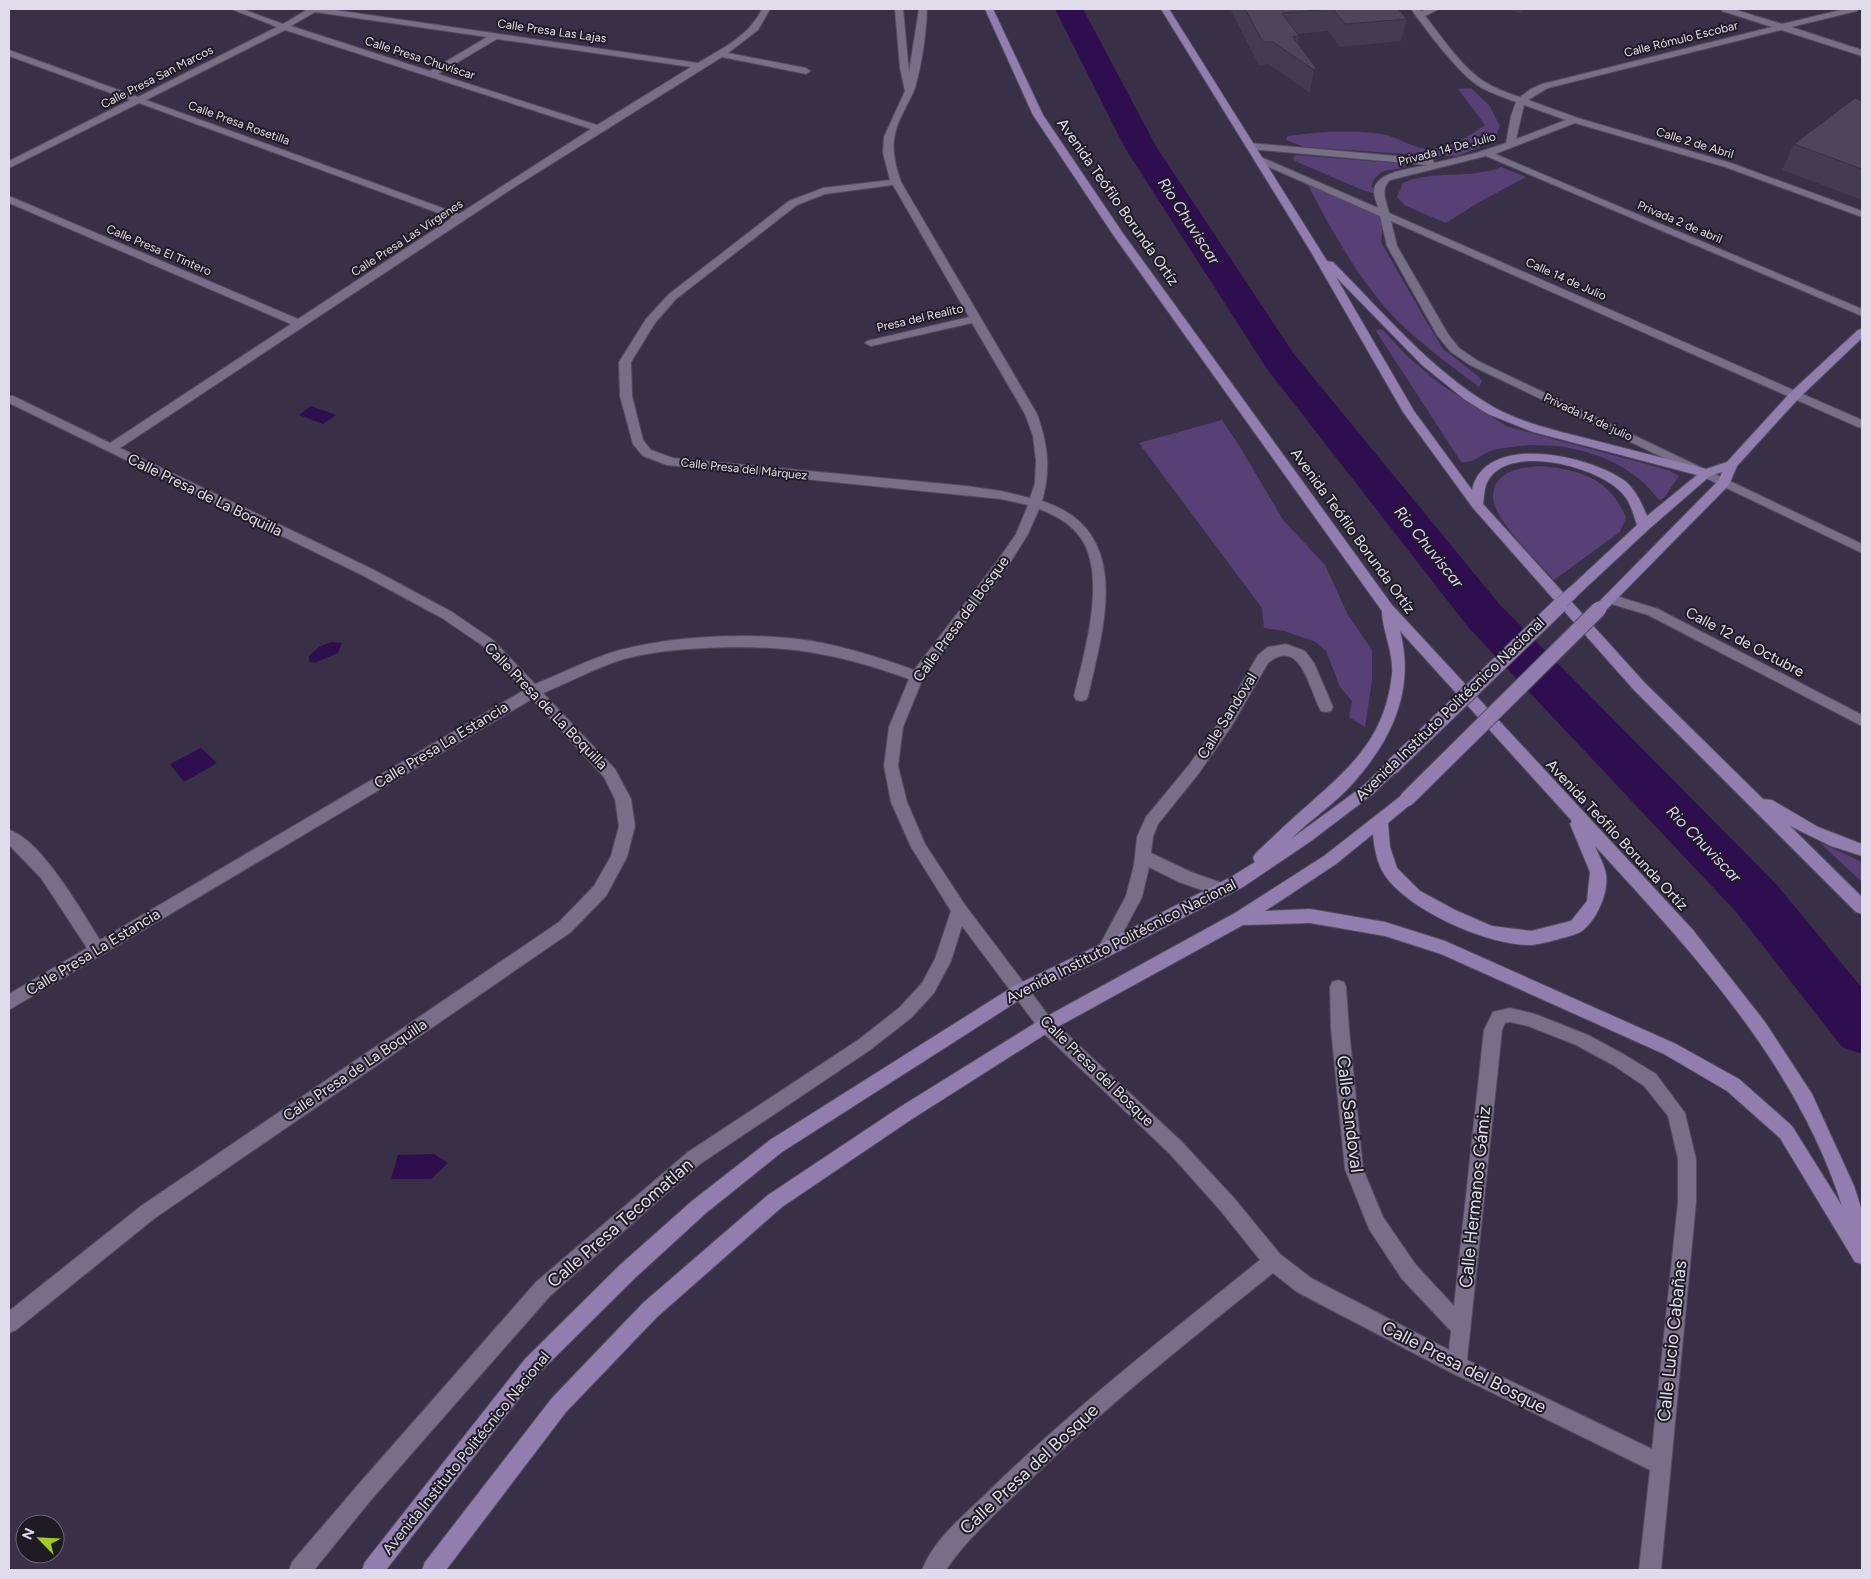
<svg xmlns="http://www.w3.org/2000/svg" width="1871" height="1579" viewBox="0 0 1871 1579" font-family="Figtree,sans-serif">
  <rect width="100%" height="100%" fill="#393047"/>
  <path fill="#574076" d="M1471,88L1489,105L1500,126L1496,135L1478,148L1457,156H1435L1305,147L1286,140L1287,136C1321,132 1353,129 1386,135C1400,138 1416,150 1430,149C1450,148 1468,137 1485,125L1458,89Z
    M1296,155L1407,164V166C1391,173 1380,165 1371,186L1375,190L1373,193L1365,191L1295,161L1293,158Z
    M1501,167L1526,177L1481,201L1446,223L1406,206L1397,197L1403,183C1435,169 1469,180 1501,167Z
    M1307,183L1384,217L1381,242L1425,319L1443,349L1478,376L1482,381L1479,387C1453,367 1426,348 1402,325C1364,289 1331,230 1307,183Z
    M1379,329L1383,330L1406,355L1440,384L1506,426L1668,470L1679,476L1664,498L1659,500C1653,493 1646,484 1638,478C1605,451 1552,440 1511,447C1504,448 1495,449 1488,452C1478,457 1473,463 1461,462L1376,331Z
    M1222,420L1240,447L1283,520L1325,565L1348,615L1372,650V681L1365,727L1349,717L1352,701L1340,687L1326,651L1316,642L1284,631L1264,628L1262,608L1139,443Z
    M1541,466C1580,470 1610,478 1626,518L1620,532L1554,580C1538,561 1500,526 1494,503C1491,493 1495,482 1503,476C1513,468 1529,467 1541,466Z
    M1819,842L1862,862V882Z"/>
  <path fill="#2e0e4e" d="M311,406L336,415L323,424L299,415Z
    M331,642L342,643L338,653L314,663L309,661V656L319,647Z
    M201,748L217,763L184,782L170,764Z
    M434,1154L448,1163L431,1179H391L398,1155Z"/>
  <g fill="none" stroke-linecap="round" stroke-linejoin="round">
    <path fill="#2e0e4e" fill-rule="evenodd" d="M1055,9H1083L1157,148L1294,354L1500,605L1776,884L1862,988V1054L1842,1047L1738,914L1468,627L1267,369L1125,148Z"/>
    <defs>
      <path id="minor" d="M231,9H242L283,24L308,9H328L698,63C723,48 749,36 762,9H770L758,30L728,53L806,68L810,71L806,74L722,57L513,188L120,448L372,569L452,612L493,640L535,684C563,673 591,658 620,650C677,635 754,632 812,641C847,647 881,658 914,670L998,560L1016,534L1028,505L1001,499L667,465L643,456L633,444L620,396L619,362L646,319L668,295L789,201L823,188L890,180L883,153L884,137L905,91L900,68L895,9H903L909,72L919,9H927C926,35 922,63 915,88C912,96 908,102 905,109C890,136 891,153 901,182L1037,414C1048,444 1051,470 1042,501C1134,530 1104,626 1088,696L1086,700L1081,701L1076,700L1074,696C1084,654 1108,575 1080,537C1070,523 1055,515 1039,509L1028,534L1008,566L923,678L903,727L898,766L907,802L925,844L965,905L1052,1020L1182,1142L1234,1198L1280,1254L1311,1278L1449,1350L1451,1331L1402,1279L1369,1229L1345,1169L1331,1029L1330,987L1332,982L1338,980L1344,982L1346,987L1349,1029L1363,1169L1383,1217L1416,1265L1454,1306L1484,1030L1493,1012L1510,1008L1535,1014L1588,1035L1625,1055L1656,1074L1685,1113L1696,1159V1202L1661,1570H1639L1650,1470L1450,1372L1297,1292L1273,1273C1187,1343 1099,1411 1020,1490C994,1515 966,1540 946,1570H922C934,1539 964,1515 988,1492C1073,1408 1167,1335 1260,1260L1220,1210L1170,1154L1040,1030L962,926L951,961L934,993L911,1018L870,1050L700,1164L550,1296L371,1500L314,1570H289L292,1562L357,1486L536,1282L688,1152L858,1040L899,1008L922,983L935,959L951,911L911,847L891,802L884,766L889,727L909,679C837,653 784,644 707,648C679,649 651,652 624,659C597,667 570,682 543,693L615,769L631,799L635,826L627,857L606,896L571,932L155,1218L16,1330L9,1333V1311L141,1206L559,922L594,886L611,856L619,826L615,799L604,777L532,699L9,1010V994L87,948L41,878L9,845V830C41,839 82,912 100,940L524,690L483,646L442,618L362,575L9,403V396H13L110,443L291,324L9,203V196L298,319L452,218L139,103L9,168V161L130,100L9,56V50L138,97L277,27ZM315,12L487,37L430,71L291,26ZM285,30L591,129L459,214L146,100ZM497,39L691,67L597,125L438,74ZM893,185L969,317L867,341L865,343L871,346L972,323L1025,414L1033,436L1036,460L1035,483L1030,498L1001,491L966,486L673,458L651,450L643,440L632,396L631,362L655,323L676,299L797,205L825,194ZM1510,1022L1528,1026L1576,1045L1613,1065L1644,1086L1668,1116L1678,1159V1202L1652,1449L1467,1360L1502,1030L1505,1023Z
        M1411,9H1419L1421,11L1428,9H1439L1425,16C1442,37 1462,68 1485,82C1496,89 1508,93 1520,97L1531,89L1542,84L1772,27L1722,11L1721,9H1733L1782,24L1845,9H1858L1857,11L1791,27L1862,50V56L1781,30L1548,88L1528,100L1578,118L1731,163L1862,211V217L1725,167L1575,123L1495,154L1862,309V316L1486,156L1390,180C1380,189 1386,201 1389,213L1862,420V428L1858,427L1391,221L1397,246L1448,334L1459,348L1478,361L1862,544V553L1470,365L1451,352L1437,335L1387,246L1380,216L1255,161V157H1261L1378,208C1377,203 1374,197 1374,192C1373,172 1413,168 1428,165L1250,149L1245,146L1250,143L1430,159L1433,160L1434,163L1476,153L1506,143L1511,116L1516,102C1503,97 1489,93 1477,85C1457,71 1426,30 1411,9ZM1524,105L1566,120L1516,139Z
        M1610,594L1658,609L1862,715V726L1648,615L1605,602L1603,599L1605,596Z
        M1286,644L1305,651L1314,663L1333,707L1331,711L1326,712L1321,711C1309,690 1301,636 1268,663L1231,727L1199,773L1158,824L1153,837L1151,853L1191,872L1228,885L1230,890L1228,895L1222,897L1179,882L1149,867L1142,897L1111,955L1105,957L1099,955L1097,950L1126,896L1134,865L1137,837L1146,817L1189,765L1221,719L1258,655L1268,647Z"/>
      <path id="major" d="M985,9H993L1043,115L1122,232L1392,605L1693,930L1765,1022L1812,1094L1854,1186L1862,1211V1264L1855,1262L1780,1138L1727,1091L1664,1054L1441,954L1385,936L1310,923L1243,925L1052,1030L912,1119L782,1207L657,1317L566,1412L446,1570H422L425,1562L552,1398L643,1303L768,1195L900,1107L1040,1020L1235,913L1324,856L1402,795L1407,793L1412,795L1415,799L1412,803L1388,823L1390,847L1397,868L1420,891L1455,910L1492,926L1531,931L1571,921L1587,901L1590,872L1570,824L1572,821L1400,631C1415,689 1393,738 1354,782C1336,803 1311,819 1291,839L1363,786L1387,763L1392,761L1397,763L1399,767L1397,771L1373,794L1311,841L1243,887L1111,955L1026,996L782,1152L706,1213L635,1278L539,1373L386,1570H362L365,1562L525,1359L621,1264L692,1201L770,1140L1014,986L1099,945L1231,877L1255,862L1253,858L1255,854C1270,840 1285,825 1300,812C1347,770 1385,741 1392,674C1394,652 1382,631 1382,611L1114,236L1033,115ZM1373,834C1374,847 1377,863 1384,874C1407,910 1489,946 1531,945C1537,945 1578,935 1582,931C1597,920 1611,889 1605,870C1603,862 1598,854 1595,846C1693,953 1797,1064 1842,1206L1792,1126L1739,1079L1676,1044L1445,941L1385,922L1310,909L1265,911L1336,864Z
        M1161,9H1169L1327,261L1333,262C1384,313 1431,371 1495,408C1521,422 1550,429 1577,436C1620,447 1663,458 1706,469L1727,462L1791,392L1858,330L1862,329V338L1799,398L1737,466L1729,485L1604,612H1594L1592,609L1719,480L1722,472L1710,476L1649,529L1577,596H1567L1565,593L1567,590L1637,525C1633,513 1630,500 1620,491C1596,466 1503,441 1486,485C1484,491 1484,498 1483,504L1644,682L1763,799L1772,800L1818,827L1862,844V856L1831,846L1790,826L1862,897V914L1856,912L1634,690L1473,508L1403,412L1311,252ZM1336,277L1422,365L1464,399L1488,414L1533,432L1697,475L1647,516C1642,504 1636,490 1625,481C1591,456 1485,431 1472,490L1414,411Z"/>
    </defs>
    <use href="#minor" stroke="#524b5e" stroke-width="2"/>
    <use href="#major" stroke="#524b5e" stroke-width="2"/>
    <use href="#minor" fill="#786e87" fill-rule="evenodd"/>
    <use href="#major" fill="#917eaf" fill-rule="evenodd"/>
    <defs>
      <path id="major-bridge-far1" d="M1558,606L1572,593"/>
      <path id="major-bridge" d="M1392,767L1560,605
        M1407,799L1599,609"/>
    </defs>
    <use href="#major-bridge-far1" stroke="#524b5e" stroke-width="13" stroke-linecap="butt"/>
    <use href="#major-bridge" stroke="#524b5e" stroke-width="17" stroke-linecap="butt"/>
    <use href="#major-bridge-far1" stroke="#917eaf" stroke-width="12"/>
    <use href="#major-bridge" stroke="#917eaf" stroke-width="15"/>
  </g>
  <path fill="#433b50" d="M1229,9H1398L1407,19L1401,41L1340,47L1328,31L1298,34L1299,36L1298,43L1316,68L1311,91L1310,93L1269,64L1259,65L1230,9Z
    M1506,9H1532L1522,14Z
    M1862,101V200L1782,170L1794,144Z"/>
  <path fill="#373041" d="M1524,9H1532L1522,14Z
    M1316,68L1311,91L1310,93L1314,70Z"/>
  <path fill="#4e455d" stroke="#373041" d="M1245,9H1398L1407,19L1345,24L1333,9L1282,13L1299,36L1293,37L1316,68L1314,70L1273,42H1263Z
    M1855,98L1862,101V169L1794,144Z"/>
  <g text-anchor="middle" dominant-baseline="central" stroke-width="4" stroke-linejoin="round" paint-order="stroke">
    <g font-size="12" fill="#e1dceb" stroke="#1e1b25">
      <text transform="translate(552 31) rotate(8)">Calle Presa Las Lajas</text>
      <text transform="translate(1681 39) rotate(-14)">Calle Rómulo Escobar</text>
      <text transform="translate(420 58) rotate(18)">Calle Presa Chuvíscar</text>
      <text transform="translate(157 77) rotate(-27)">Calle Presa San Marcos</text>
      <text transform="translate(239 123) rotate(20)">Calle Presa Rosetilla</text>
      <text transform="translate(1695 143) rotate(17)">Calle 2 de Abril</text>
      <text transform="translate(1447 149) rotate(-15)">Privada 14 De Julio</text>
      <text transform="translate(1680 222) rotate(23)">Privada 2 de abril</text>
      <text transform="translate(407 238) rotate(-33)">Calle Presa Las Vírgenes</text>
      <text transform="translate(159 250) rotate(23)">Calle Presa El Tintero</text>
      <text transform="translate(1566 279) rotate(24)">Calle 14 de Julio</text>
      <text transform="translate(920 318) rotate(-13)">Presa del Realito</text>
      <text transform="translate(1588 417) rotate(25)">Privada 14 de julio</text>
      <text transform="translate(744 469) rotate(6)">Calle Presa del Márquez</text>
    </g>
    <g font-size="15" fill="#e1dceb" stroke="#1e1b25">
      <text transform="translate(1118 202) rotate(55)">Avenida Teófilo Borunda Ortíz</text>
      <text transform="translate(205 495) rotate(26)">Calle Presa de La Boquilla</text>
      <text transform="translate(1353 531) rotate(54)">Avenida Teófilo Borunda Ortíz</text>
      <text transform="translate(961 619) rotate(-54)">Calle Presa del Bosque</text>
      <text transform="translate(1745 642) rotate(28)">Calle 12 de Octubre</text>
      <text transform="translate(546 706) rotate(46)">Calle Presa de La Boquilla</text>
      <text transform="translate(1450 709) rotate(-44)">Avenida Instituto Politécnico Nacional</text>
      <text transform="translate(1227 716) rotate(-58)">Calle Sandoval</text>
      <text transform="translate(441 745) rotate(-31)">Calle Presa La Estancia</text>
      <text transform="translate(1617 835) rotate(47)">Avenida Teófilo Borunda Ortíz</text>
      <text transform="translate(1121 941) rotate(-27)">Avenida Instituto Politécnico Nacional</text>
      <text transform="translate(93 952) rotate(-31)">Calle Presa La Estancia</text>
      <text transform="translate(355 1070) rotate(-34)">Calle Presa de La Boquilla</text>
      <text transform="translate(1097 1071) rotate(44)">Calle Presa del Bosque</text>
      <text transform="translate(466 1453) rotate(-51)">Avenida Instituto Politécnico Nacional</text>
    </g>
    <g font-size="16" font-style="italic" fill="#dfd0f8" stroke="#1e1b25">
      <text transform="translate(1189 221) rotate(57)">Rio Chuviscar</text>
      <text transform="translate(1429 547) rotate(51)">Rio Chuviscar</text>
      <text transform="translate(1704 844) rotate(46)">Rio Chuviscar</text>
    </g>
    <g font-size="18" fill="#e1dceb" stroke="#1e1b25">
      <text transform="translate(1350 1114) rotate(83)">Calle Sandoval</text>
      <text transform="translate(1475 1197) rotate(-84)">Calle Hermanos Gámiz</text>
      <text transform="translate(620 1223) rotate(-41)">Calle Presa Tecomatlan</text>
      <text transform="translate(1672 1341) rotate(-84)">Calle Lucio Cabañas</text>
      <text transform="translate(1464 1367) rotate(27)">Calle Presa del Bosque</text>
      <text transform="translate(1029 1469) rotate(-43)">Calle Presa del Bosque</text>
    </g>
  </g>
  <rect width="1871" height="1579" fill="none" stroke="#e1dceb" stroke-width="20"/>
  <g transform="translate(40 1539) rotate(294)"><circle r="24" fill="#1e1b25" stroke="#6c6874"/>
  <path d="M0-4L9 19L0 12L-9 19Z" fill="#a4c824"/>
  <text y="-8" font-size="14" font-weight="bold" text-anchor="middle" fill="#e1dceb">N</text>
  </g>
</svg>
